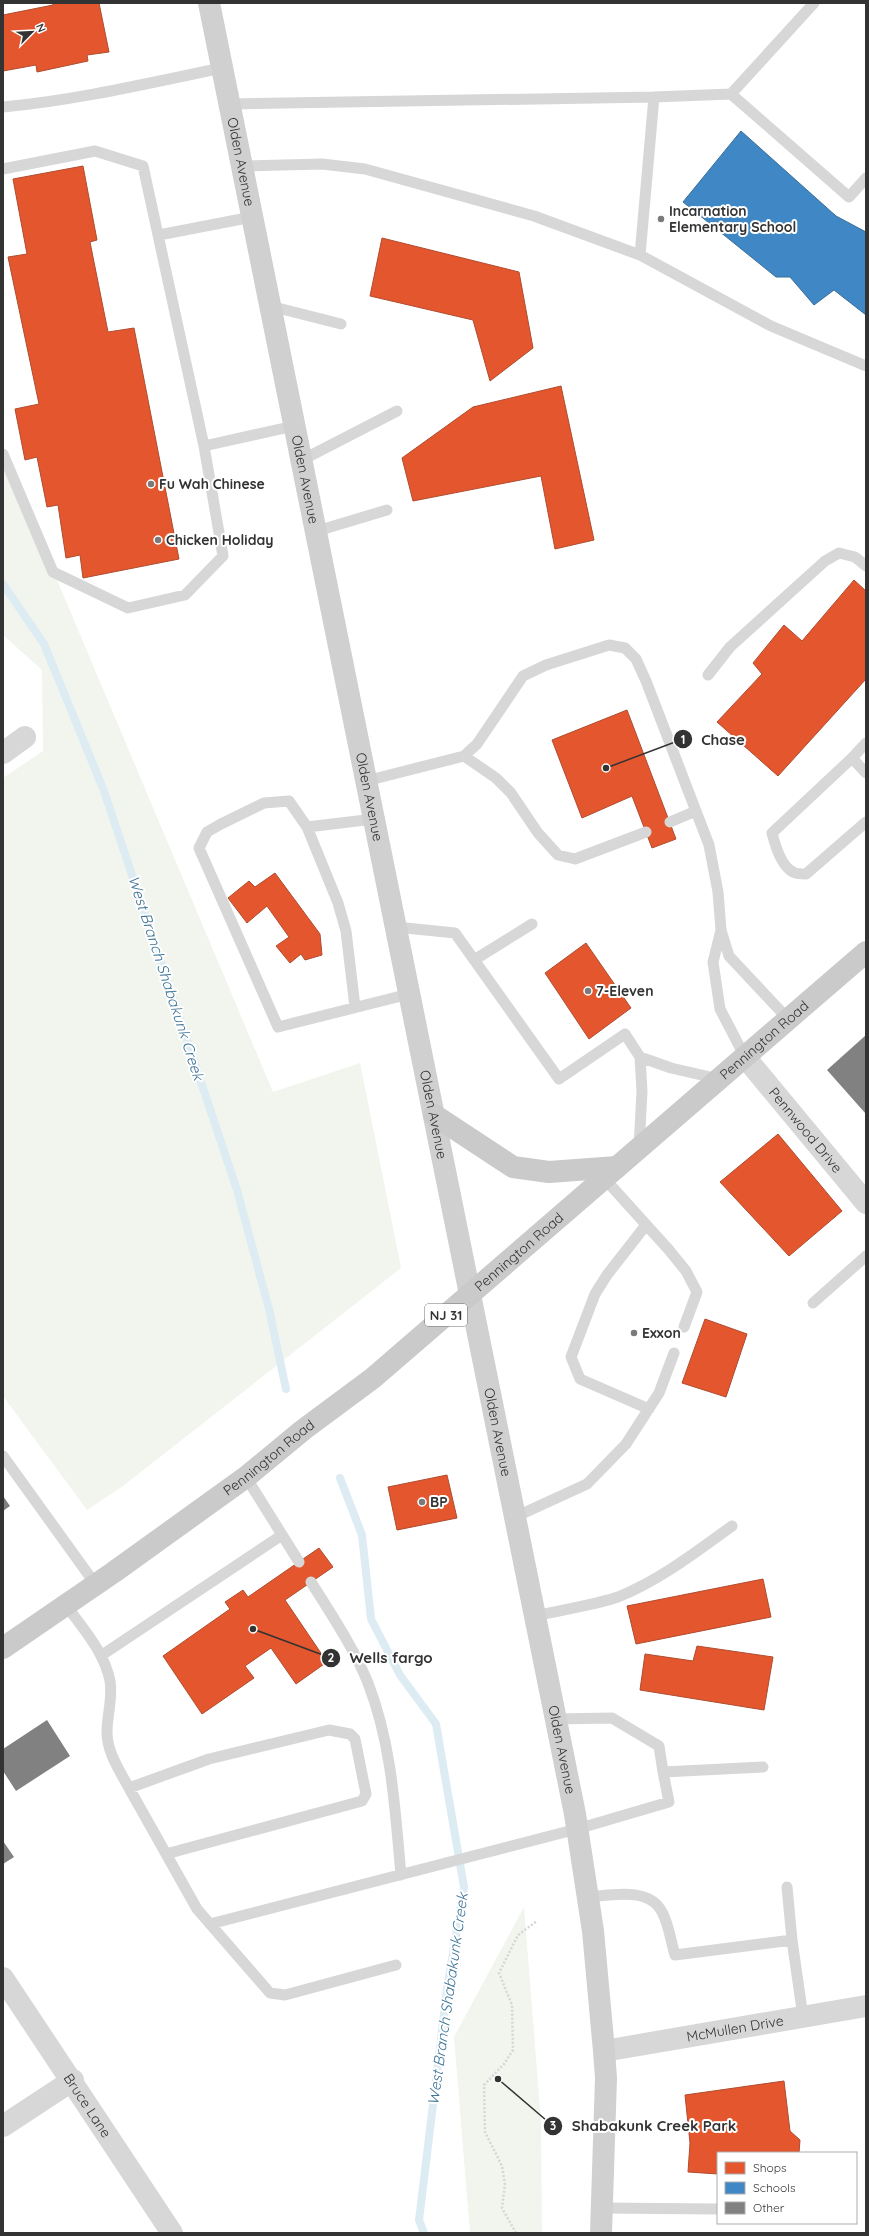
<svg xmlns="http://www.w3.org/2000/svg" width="869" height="2236" font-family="Quicksand,sans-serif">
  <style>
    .green { fill: #f1f5ed }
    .shops { fill: #e4572e; stroke: #af4c30 }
    .schools { fill: #3f88c5; stroke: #3b6e99 }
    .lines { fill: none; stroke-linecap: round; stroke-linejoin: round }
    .stream { stroke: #ddebf3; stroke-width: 8 }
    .building { fill: #818181 }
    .path { stroke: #d6d6d6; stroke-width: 2.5; stroke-dasharray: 2 2; stroke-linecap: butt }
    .lane { stroke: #d7d7d7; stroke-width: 11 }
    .street { stroke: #d7d7d7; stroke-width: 22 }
    .secondary { stroke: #d0d0d0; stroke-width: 22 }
    .primary { stroke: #cacaca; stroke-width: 22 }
    .poi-dot { fill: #7a7a7a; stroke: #fff; stroke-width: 1.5 }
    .labels { text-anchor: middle; stroke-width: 4; stroke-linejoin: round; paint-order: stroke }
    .shield { fill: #fff; stroke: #707070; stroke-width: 1 }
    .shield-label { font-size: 13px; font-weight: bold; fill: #333 }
    .street-label { font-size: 14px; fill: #333; stroke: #fff }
    .poi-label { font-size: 14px; font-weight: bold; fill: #333; stroke: #fff; text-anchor: start }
    .water-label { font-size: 15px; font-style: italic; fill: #3f7597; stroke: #fff }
    .leader { fill: none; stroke: #333; stroke-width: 1.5 }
    .callout-dot { fill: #333; stroke: #fff; stroke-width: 1.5 }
    .mark-label { font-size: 12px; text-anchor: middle; font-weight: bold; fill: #fff }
    .callout-label { font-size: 15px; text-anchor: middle; font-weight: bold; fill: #333; stroke: #fff; stroke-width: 4; stroke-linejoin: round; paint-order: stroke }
  </style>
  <rect width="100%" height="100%" fill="#fff"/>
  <!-- green -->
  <path class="green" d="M3,452L273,1092L360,1063L401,1268L123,1486L87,1510L3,1396V778L43,751L42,670L3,635Z
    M524,1907L541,2121L542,2233H470L454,2037Z"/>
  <!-- shops -->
  <path class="shops" d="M53,3H99L109,52L87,55L88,61L37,72L36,65L3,71V15L53,5Z
    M83,166L97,240L90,242L108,332L134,328L179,559L83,578L80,555L66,558L58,505L47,507L37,457L25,460L15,409L39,404L8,257L27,254L13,179Z
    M382,238L519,272L533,348L490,381L473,320L370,296Z
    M561,386L594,540L555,549L541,476L413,501L402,458L473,407Z
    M854,580L866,591V679L778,776L717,722L762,674L753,663L784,625L802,641Z
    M627,710L676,839L652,848L632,796L582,818L552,740Z
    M275,873L320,934L322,955L305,960L301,954L290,963L276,946L289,937L267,906L247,923L228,898L249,881L255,887Z
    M586,943L631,1008L589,1039L545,973Z
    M778,1134L842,1211L789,1256L720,1182Z
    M705,1319L747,1334L726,1397L682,1383Z
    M447,1475L457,1518L397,1530L388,1487Z
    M319,1548L333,1567L285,1600L327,1662L296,1684L271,1648L245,1666L254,1678L202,1714L163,1656L230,1609L225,1602L243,1590L248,1597Z
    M763,1579L771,1617L636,1644L627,1606Z
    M697,1646L773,1657L764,1710L640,1690L645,1654L693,1661Z
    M784,2081L790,2131L800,2140L799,2153H718V2174L688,2172L690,2143L685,2095Z"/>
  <!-- schools -->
  <path class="schools" d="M741,131L836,216L866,232V315L834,290L814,305L790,277H776L683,202Z"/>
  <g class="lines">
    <!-- stream -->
    <path class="stream" d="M3,584L44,644L104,791L237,1190L269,1309L286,1389
      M340,1478L362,1535L371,1619L400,1675L436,1724L464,1887L447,1989L419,2220L424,2233"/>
  </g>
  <!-- building -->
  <path class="building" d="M866,1035V1114L827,1070Z
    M3,1496L10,1506L3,1511Z
    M47,1720L70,1756L16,1791L3,1771V1749Z
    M3,1841L14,1857L3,1864Z"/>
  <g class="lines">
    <!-- path -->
    <path class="path" d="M516,2233L502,2208L505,2184L502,2166L485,2132L484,2085L504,2064L513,2050L512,2005L499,1973L518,1935L537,1921"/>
    <!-- lane -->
    <path class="lane" d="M731,94L814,3
      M229,104L654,97
      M3,107C77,100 149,83 222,68
      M242,166L322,164L365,169L534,216L640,255
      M3,169L95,151L143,166L204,446L223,556L185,595L128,608L53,572L3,454
      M866,178L849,197L731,94L654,97L640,255L771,326L866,366
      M159,235L252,217
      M270,306L341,324
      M204,446L294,426
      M302,460L397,411
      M317,531L387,510
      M708,675L730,647L825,561L839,553L855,557L866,566
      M866,743L852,758L866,773
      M464,756L496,778L511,793L538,833L558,855L575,859L646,832
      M852,758L772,833C775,845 781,866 793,872C796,874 802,874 806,874L866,822
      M366,781L464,756L477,744L523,676L546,665L609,645L625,648L636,659L646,681L709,845L718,892L721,930
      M374,819L307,827L289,801L264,803L221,824L207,832L199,848L278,1027L409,994
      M670,822L696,811
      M307,827L338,903L346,931L355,1007
      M396,927L455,933L559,1079L625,1034L640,1057L642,1091L639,1148
      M474,960L532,924
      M640,1057L671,1068L719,1079
      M745,1057L720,1009L713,962L721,930L729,956L788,1019
      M604,1178L669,1250L686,1271L697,1292L684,1327
      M646,1225L607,1275L595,1294L571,1357L580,1379L649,1409
      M813,1303L866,1256
      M3,1456L96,1585
      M246,1477L299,1562
      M515,1517L587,1484L626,1444L659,1393L674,1353
      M311,1582C331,1614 354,1648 368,1683C392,1745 395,1810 401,1875
      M66,1605C83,1629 104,1651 110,1681C113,1698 107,1715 107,1732C107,1753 120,1771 129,1788L209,1759L329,1730L350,1734L355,1739L366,1794L362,1801L166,1854
      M535,1616C560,1610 595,1605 618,1597C660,1580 696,1552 732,1526
      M102,1655L282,1535
      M556,1719L612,1718L659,1746L663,1772
      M129,1788L197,1909L270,1993L285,1995L396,1965
      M787,1887L792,1940
      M588,1897C611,1895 651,1886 663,1914C669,1926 671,1942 675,1955L792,1940L803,2017
      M210,1924L577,1829L669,1802L663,1772L763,1767
      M601,2208L718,2209"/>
    <!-- street -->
    <g class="street">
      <path d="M3,753L25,737"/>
      <path id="s1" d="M745,1057L866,1203"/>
      <path id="s2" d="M3,1978L172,2233"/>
      <path id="s3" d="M604,2051L866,2006"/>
      <path d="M3,2126L73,2080"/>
    </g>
    <!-- secondary -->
    <path class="secondary" id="s4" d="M209,3L575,1814L593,1931L604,2051L606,2078L601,2233"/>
    <!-- primary -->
    <g class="primary">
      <path d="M434,1115L513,1167L549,1172L617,1167"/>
      <path id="s5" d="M3,1648L114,1572L246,1477L303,1430L373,1378L866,952"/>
    </g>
  </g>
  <!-- markers -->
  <g class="poi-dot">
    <circle cx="661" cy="219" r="4"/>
    <circle cx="151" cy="484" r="4"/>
    <circle cx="158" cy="540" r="4"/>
    <circle cx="588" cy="991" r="4"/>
    <circle cx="634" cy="1333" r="4"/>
    <circle cx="422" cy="1502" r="4"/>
  </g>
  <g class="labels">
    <!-- shield labels -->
    <rect class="shield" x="425" y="1304" width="42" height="22" rx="3"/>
    <g class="shield-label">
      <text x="446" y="1320">NJ 31</text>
    </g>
    <!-- street labels -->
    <g class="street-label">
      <text dy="5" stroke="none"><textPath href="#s4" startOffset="162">Olden Avenue</textPath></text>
      <text dy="5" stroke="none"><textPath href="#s4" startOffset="486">Olden Avenue</textPath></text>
      <text dy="5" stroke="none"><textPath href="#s4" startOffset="810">Olden Avenue</textPath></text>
      <text dy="5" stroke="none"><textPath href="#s5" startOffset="975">Pennington Road</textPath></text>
      <text dy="5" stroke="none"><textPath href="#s4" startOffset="1134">Olden Avenue</textPath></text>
      <text dy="5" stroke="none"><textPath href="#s1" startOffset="95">Pennwood Drive</textPath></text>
      <text dy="5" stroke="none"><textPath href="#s5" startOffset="651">Pennington Road</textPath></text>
      <text dy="5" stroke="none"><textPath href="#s4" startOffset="1458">Olden Avenue</textPath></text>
      <text dy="5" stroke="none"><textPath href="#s5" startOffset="327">Pennington Road</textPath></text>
      <text dy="5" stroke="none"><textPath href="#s4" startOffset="1782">Olden Avenue</textPath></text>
      <text dy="5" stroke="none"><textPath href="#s3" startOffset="133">McMullen Drive</textPath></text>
      <text dy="5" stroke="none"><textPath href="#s2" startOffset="153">Bruce Lane</textPath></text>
    </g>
    <!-- poi labels -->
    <g class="poi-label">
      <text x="669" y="216">Incarnation<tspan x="669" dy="16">Elementary School</tspan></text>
      <text x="159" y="489">Fu Wah Chinese</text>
      <text x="166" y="545">Chicken Holiday</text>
      <text x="596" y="996">7-Eleven</text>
      <text x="642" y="1338">Exxon</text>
      <text x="430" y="1507">BP</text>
    </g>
    <!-- water labels -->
    <g class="water-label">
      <text transform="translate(166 978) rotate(72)" y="5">West Branch Shabakunk Creek</text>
      <text transform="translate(448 1999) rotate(-82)" y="5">West Branch Shabakunk Creek</text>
    </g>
  </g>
  <!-- callouts -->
  <path class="leader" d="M606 768L683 739M253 1629L331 1658M498 2079L553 2126"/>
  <g class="callout-dot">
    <circle cx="606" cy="768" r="4"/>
    <circle cx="253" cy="1629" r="4"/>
    <circle cx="498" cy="2079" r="4"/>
    <circle cx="683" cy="739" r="10"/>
    <circle cx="331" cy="1658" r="10"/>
    <circle cx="553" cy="2126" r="10"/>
  </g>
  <g class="mark-label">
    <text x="683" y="744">1</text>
    <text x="331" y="1662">2</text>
    <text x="553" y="2130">3</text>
  </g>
  <g class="callout-label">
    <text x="723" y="745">Chase</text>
    <text x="391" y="1663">Wells fargo</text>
    <text x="654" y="2131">Shabakunk Creek Park</text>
  </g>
  <!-- border -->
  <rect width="869" height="2236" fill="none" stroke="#333333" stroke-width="8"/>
  <!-- legend -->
  <rect x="717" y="2152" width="140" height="72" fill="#ffffff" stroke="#adadad"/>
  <rect x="725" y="2162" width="20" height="12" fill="#e4572e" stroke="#adadad"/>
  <text x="753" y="2172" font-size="12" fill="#333333">Shops</text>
  <rect x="725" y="2182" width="20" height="12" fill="#3f88c5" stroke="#adadad"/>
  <text x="753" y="2192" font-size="12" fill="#333333">Schools</text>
  <rect x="725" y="2202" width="20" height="12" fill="#818181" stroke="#adadad"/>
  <text x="753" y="2212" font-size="12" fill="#333333">Other</text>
  <!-- north arrow -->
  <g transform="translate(32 32) rotate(66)" stroke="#ffffff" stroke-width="3" paint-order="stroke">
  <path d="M0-3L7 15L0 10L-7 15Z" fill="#333333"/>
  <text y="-6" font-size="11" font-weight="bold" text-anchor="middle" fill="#333333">N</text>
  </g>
</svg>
